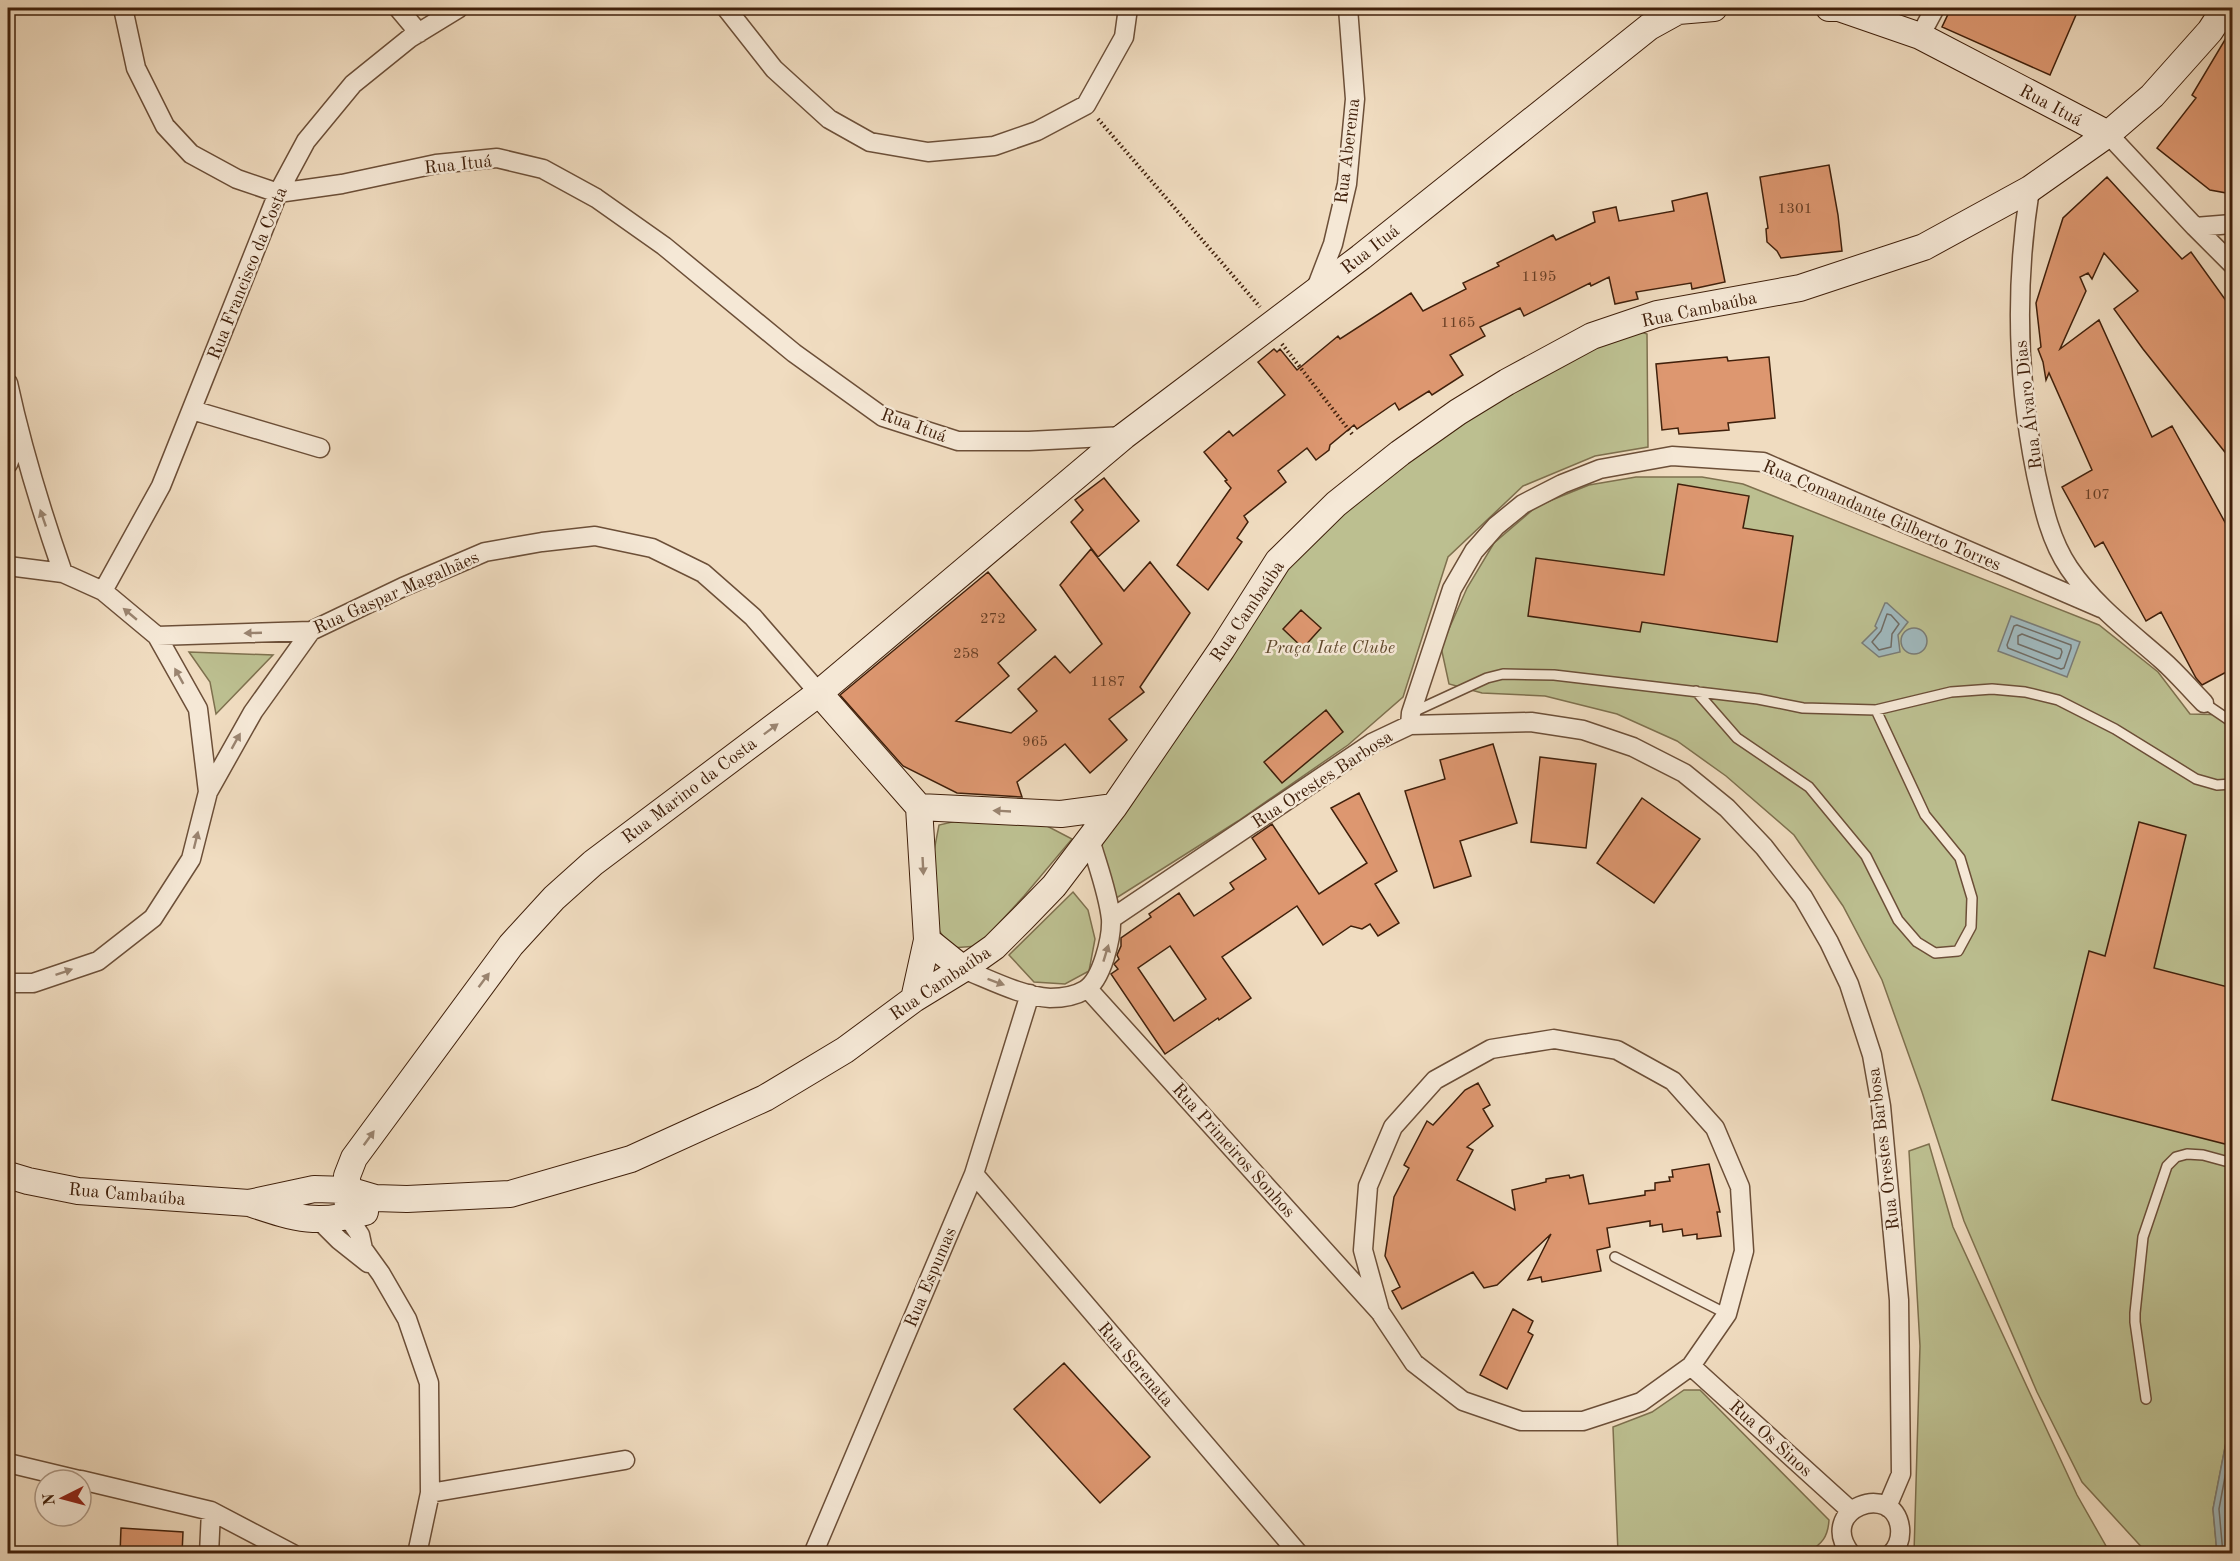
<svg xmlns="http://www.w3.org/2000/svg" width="2240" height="1561" font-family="'Old Standard TT',serif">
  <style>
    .green { fill: #bcbf90; stroke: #7e704e; stroke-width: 1.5 }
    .water { fill: #a0b9be; stroke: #7a7c76; stroke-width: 1.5 }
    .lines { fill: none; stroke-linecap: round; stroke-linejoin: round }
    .shore { stroke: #706c64; stroke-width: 1.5 }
    .building { fill: #dd9770; stroke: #40200b; stroke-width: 1.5; fill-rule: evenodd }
    .lane-casing { stroke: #6c4f38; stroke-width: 12 }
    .street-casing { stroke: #6c4f38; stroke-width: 21 }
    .secondary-casing { stroke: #40200b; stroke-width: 28 }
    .path { stroke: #40200b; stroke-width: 4; stroke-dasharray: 1.5 3; stroke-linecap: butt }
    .lane { stroke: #f5e8d6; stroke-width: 9 }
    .street { stroke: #f5e8d6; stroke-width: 18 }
    .secondary { stroke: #f5e8d6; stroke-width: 26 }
    .oneway { fill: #9a8470 }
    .labels { text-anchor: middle; stroke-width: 5; stroke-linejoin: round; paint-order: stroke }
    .number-label { font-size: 15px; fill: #673e24 }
    .street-label { font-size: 18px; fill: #40200b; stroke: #f5e8d6 }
    .park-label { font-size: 18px; font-style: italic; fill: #5f482c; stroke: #f5e8d6 }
  </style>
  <rect width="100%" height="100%" fill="#f0dcc0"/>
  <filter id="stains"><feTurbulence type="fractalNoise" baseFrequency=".00333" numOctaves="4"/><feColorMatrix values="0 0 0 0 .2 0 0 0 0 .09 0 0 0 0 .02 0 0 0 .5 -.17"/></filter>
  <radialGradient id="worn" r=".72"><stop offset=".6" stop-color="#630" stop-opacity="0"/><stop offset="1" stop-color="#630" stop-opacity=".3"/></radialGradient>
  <!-- green -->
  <path class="green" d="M1628,327L1647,334L1648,447L1595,456L1523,486L1448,557L1403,697L1348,745L1238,821L1110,902L1096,844L1282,567L1338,513L1522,379Z
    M1636,477H1702L1743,484L2099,625L2158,672L2190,714L2232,715V1423L2228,1432L2213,1509L2217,1553H2147L2082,1482L2037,1392L1964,1221L1922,1092L1882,980L1843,906L1794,835L1726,776L1677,741L1617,714L1545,696L1482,693L1449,684L1441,647L1467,588L1494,543L1537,506L1589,485Z
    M189,652L273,655L216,714L210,682Z
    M969,818L1047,826L1072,839L1024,896L978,946L951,948L936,926L933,856L939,825Z
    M1073,892L1088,910L1095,939L1089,971L1065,984L1034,982L1009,955Z
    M1929,1144L1953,1227L2077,1495L2110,1553H1914L1920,1346L1909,1151Z
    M1684,1390H1700L1829,1520C1828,1537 1822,1544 1808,1552L1618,1553L1613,1427L1652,1412Z"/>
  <!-- water -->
  <path class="water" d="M1885,603H1887L1908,622L1898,635L1900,652L1879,657L1862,643L1877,628L1875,626Z
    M2011,616L2080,642L2067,677L1998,651Z
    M1901 641a13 13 0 1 1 26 0a13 13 0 1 1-26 0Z
    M2232,1423V1553H2217L2213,1509L2228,1432Z"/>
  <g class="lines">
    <!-- shore -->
    <path class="shore" d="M1887,614L1891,615L1899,624L1892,634L1891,647L1879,650L1872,642L1881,631Z
      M2017,625L2071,645V648L2064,668L2061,669L2008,648L2007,645L2014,626Z
      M2022,634L2061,649L2062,652L2060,658L2057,659L2018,644V636Z
      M2223,1554L2219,1509L2232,1439
      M2230,1554L2227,1510L2232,1479"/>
  </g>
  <!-- building -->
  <path class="building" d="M1951,8H2079L2050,75L1942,27Z
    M2232,28V194L2210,190L2157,148L2196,98L2192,95Z
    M1829,165L1838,215L1842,251L1781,258L1777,251L1767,242L1766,229L1768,228L1760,177Z
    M2107,177L2182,259L2191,252L2232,309V461L2143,349L2114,309L2138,291L2104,253L2092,279L2088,273L2080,277L2086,291L2060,349L2099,320L2152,437L2172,426L2232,535V669L2202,685L2196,678L2161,612L2146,621L2103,542L2095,547L2062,487L2092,470L2049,373L2046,380L2043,362L2038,349L2041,347L2036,303L2063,218Z
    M1707,193L1725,282L1692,289L1691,283L1636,292L1638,299L1615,304L1609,277L1591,286L1590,283L1524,316L1520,308L1480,327L1485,336L1450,355L1463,375L1432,395L1429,391L1399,410L1395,403L1357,429L1354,425L1330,445L1329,450L1316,460L1307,448L1278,471L1286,482L1244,516L1248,522L1237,538L1242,542L1208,590L1177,565L1231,488L1225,481L1227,480L1204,452L1229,431L1233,436L1285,395L1258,362L1274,349L1277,352L1280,349L1297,370L1338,336L1340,339L1411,293L1423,311L1466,289L1463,283L1499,266L1497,263L1553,235L1556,240L1595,222L1593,212L1616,207L1619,221L1674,211L1672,201Z
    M1727,357L1728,361L1769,357L1775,418L1728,423L1729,430L1679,434L1678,428L1662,430L1656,364Z
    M1104,478L1139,521L1098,557L1071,522L1083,510L1075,500Z
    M1678,484L1749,496L1743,528L1793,536L1777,642L1642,622L1640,632L1528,616L1536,558L1664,575Z
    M1091,549L1124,591L1150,562L1190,613L1140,687L1144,692L1109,719L1127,740L1090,773L1065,744L1017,782L1022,797L957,793L903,766L840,695L988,572L1036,630L998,663L1009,676L956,721L1011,733L1037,711L1018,689L1055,656L1070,673L1102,644L1060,585Z
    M1301,610L1321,628L1303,648L1283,629Z
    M1326,710L1343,732L1282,783L1264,762Z
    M1493,744L1517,823L1460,841L1471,876L1434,888L1405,791L1445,779L1440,760Z
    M1540,757L1596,764L1586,848L1531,842Z
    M1359,793L1397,871L1375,884L1399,923L1378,936L1370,924L1362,929L1351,926L1323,945L1297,906L1222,957L1251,998L1219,1020L1218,1018L1165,1054L1111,974L1118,969L1114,964L1119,959L1117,955L1121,946V938L1151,917L1149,914L1179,893L1194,916L1234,889L1230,883L1266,859L1252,838L1272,824L1319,894L1367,863L1331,808ZM1170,946L1206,999L1174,1021L1138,968Z
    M1642,798L1700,839L1654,903L1597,863Z
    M2139,822L2186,835L2154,968L2232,988V1130L2229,1145L2052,1100L2089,951L2105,956Z
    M1478,1083L1490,1105L1483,1109L1493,1126L1467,1147L1473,1150L1457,1180L1515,1210L1512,1190L1546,1182V1179L1569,1175L1570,1178L1583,1175L1589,1204L1645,1195V1191L1655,1190V1183L1670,1181L1669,1177H1673L1672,1170L1709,1164L1720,1212H1717L1721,1236L1697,1239V1234L1683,1236L1682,1229L1663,1232L1662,1224L1650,1226V1221L1607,1228L1610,1247L1597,1250L1601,1271L1542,1282L1541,1277L1528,1280L1551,1234L1497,1285L1484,1288L1473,1272L1402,1309L1392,1291L1400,1287L1385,1256L1394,1197L1409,1168L1404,1165L1427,1121L1433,1125L1465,1090Z
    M1513,1309L1533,1321L1528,1332L1533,1335L1507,1389L1480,1375Z
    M1064,1363L1150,1457L1100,1503L1014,1409Z
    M121,1528L183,1532L182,1554H120Z"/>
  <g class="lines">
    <defs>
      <path id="lane" d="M1696,691L1737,738L1809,787L1866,856L1898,920L1917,942L1935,953L1958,951L1971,927L1972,898L1960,858L1925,815L1876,710
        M2204,703L2232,722
        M1411,713L1487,678L1503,674L1554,675L1758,699L1803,708L1876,710L1951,692L1992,689L2025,692L2058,700L2115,729L2196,779L2217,785L2232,784
        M1615,1257L1727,1314
        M2146,1399L2135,1322V1313L2143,1237L2167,1166L2176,1157L2187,1154L2203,1155L2225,1161L2232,1159"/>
      <path id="street" d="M123,8L136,68L165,126L191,154L237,179L278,193L342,184L436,164L497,158L543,169L596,198L664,246L794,353L883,417L958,441H1029L1124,436
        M398,8L419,33
        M726,8L774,69L829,119L870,142L928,152L994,146L1037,131L1086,105L1124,37L1128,8
        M1920,36L1935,8
        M2108,134L2195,227L2232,264
        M2030,189C2015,283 2017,380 2036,474C2043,506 2050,540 2069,568C2094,605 2129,631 2162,660C2177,673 2190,689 2204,703
        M2195,227L2232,224
        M1315,291L1333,244L1347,184L1355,99L1348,8
        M8,383C22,448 41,510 63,573
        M192,410L320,448
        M8,464L19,435
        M8,566L63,573L103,591L157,636L198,709L208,792
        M103,591L161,486L278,193L306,141L353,84L410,38L459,8
        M157,636L311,631L403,587L485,552L542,542L595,536L652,548L703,573L753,617L819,693
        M1410,725L1411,713L1452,589L1474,551L1496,526L1523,504L1562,484L1600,469L1672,456L1763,462L2101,608
        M1111,919L1372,743L1410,725L1531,722L1583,730L1633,747L1684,773L1727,808L1764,847L1803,897L1829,942L1849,984L1872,1055L1881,1106L1899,1300L1901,1474L1887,1507
        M963,969C991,980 1021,996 1050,998C1062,998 1075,996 1085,990C1102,980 1112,937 1111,919C1108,892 1097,864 1090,839
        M8,983H33L98,961L153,918L191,859L208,792L253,712L311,631
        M1088,989L1380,1312L1414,1363L1463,1401L1521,1421H1583L1641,1402L1691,1366L1727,1314L1744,1251L1740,1187L1715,1128L1673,1081L1617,1050L1554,1039L1491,1049L1435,1080L1393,1127L1368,1186L1363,1250L1380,1312
        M974,1174L1299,1554
        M348,1217L360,1235L363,1249L381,1274L407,1319L429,1383L430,1493L417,1554
        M320,1221L339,1240L368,1263
        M1691,1366L1851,1511
        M8,1463L79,1480
        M81,1480L211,1511L293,1554
        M430,1493L625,1460
        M209,1554L211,1511
        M813,1554L974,1174L1030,994
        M1851,1554C1815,1509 1894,1480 1900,1528C1901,1538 1898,1547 1891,1554"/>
      <path id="secondary" d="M1829,8H1839L1920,36L2108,134
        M819,693L919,807L927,940L914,999
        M919,807L1061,814L1114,807
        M927,940L963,969
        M8,1175L28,1181L78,1191L249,1203L314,1189L348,1190L375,1198L407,1199L510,1194L631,1159L765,1098L845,1050L914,999L963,969L994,947L1022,919L1054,886L1114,807L1222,649L1278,561L1336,504L1400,453L1458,412L1507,382L1592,336L1657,314L1800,288L1924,247L2030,189L2108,134L2152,96L2210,31L2225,8
        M252,1204C297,1219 318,1225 365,1212
        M348,1217L347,1176L354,1158L511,945L554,898L593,863L819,693L1124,436L1361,257L1649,27L1678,11L1714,8"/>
    </defs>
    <!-- lane casing -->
    <use href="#lane" class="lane-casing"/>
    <!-- street casing -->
    <use href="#street" class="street-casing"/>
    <!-- secondary casing -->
    <use href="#secondary" class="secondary-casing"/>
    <!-- path -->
    <path class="path" d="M1098,119L1260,307
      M1282,344L1352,434"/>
    <!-- lane -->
    <use href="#lane" class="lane"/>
    <!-- street -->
    <use href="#street" class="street"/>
    <!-- secondary -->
    <use href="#secondary" class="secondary"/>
  </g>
  <!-- one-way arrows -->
  <defs><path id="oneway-solid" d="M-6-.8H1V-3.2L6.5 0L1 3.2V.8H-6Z" transform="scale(1.5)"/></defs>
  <g class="oneway">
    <use href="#oneway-solid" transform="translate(43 518) rotate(-109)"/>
    <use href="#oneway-solid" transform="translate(130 614) rotate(-140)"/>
    <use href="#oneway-solid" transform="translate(253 633) rotate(178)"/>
    <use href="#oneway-solid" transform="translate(179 676) rotate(-119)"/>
    <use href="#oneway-solid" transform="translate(771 729) rotate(-37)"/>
    <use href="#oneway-solid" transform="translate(236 741) rotate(-61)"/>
    <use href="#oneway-solid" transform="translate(1002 811) rotate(-177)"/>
    <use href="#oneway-solid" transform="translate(196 840) rotate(-76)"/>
    <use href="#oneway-solid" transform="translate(923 866) rotate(87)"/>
    <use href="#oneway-solid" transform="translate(1106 953) rotate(-73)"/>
    <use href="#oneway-solid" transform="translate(64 972) rotate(-19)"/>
    <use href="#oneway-solid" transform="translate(484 980) rotate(-53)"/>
    <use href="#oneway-solid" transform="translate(996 982) rotate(20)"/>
    <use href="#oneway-solid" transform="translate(369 1138) rotate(-54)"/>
  </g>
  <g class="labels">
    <!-- number labels -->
    <g class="number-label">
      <text x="1795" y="213">1301</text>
      <text x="1539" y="281">1195</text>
      <text x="1458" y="327">1165</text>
      <text x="2097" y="499">107</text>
      <text x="993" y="623">272</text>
      <text x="966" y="658">258</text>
      <text x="1108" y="686">1187</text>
      <text x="1035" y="746">965</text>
    </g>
    <!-- street labels -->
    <g class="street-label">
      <text transform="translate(2051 105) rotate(28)" y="6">Rua Ituá</text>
      <text transform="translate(1347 151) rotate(-83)" y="6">Rua Aberema</text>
      <text transform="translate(458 164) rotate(-6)" y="6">Rua Ituá</text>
      <text transform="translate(1370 249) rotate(-38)" y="6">Rua Ituá</text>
      <text transform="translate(247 273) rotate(-68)" y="6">Rua Francisco da Costa</text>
      <text transform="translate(1699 309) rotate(-12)" y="6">Rua Cambaúba</text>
      <text transform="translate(2028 405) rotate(-97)" y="6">Rua Álvaro Dias</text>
      <text transform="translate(914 425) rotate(20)" y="6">Rua Ituá</text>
      <text transform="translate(1882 515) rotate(23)" y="6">Rua Comandante Gilberto Torres</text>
      <text transform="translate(396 592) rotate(-24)" y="6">Rua Gaspar Magalhães</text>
      <text transform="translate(1247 611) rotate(-56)" y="6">Rua Cambaúba</text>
      <text transform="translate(1322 779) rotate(-33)" y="6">Rua Orestes Barbosa</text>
      <text transform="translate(689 790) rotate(-37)" y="6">Rua Marino da Costa</text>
      <text transform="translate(940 983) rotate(-34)" y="6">Rua Cambaúba</text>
      <text transform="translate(1883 1149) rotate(-97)" y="6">Rua Orestes Barbosa</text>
      <text transform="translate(1234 1150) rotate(48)" y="6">Rua Primeiros Sonhos</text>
      <text transform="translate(127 1194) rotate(5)" y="6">Rua Cambaúba</text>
      <text transform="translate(930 1277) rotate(-67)" y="6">Rua Espumas</text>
      <text transform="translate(1136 1364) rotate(49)" y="6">Rua Serenata</text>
      <text transform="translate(1771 1438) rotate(42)" y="6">Rua Os Sinos</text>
    </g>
    <!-- park labels -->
    <g class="park-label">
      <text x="1330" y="653">Praça Iate Clube</text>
    </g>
  </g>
  <!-- margin -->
  <rect width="2240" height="1561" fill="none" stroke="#f0dcc0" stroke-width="30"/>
  <rect x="9" y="9" width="2222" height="1543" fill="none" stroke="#40200b" stroke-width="3"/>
  <rect x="15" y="15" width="2210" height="1531" fill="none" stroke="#40200b" stroke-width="1.5"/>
  <!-- north arrow -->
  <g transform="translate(63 1498) rotate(264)"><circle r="28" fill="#f5e8d6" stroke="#ad9885" stroke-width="1.5"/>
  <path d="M0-4.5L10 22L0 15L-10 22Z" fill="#8f2418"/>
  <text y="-9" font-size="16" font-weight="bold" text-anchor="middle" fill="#40200b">N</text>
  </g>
  <rect width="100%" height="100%" filter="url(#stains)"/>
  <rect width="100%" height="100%" fill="url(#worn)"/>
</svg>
